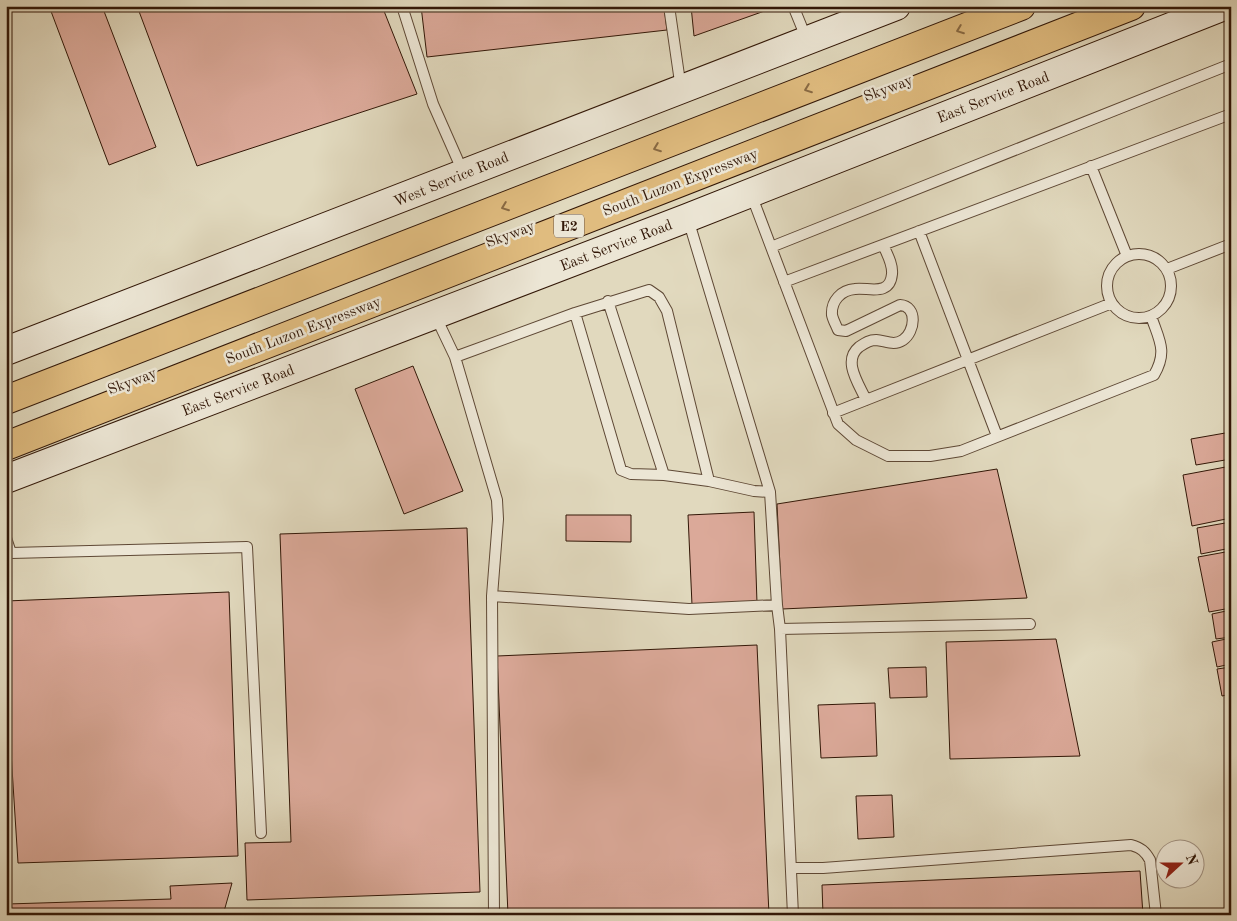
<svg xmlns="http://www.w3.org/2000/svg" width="1237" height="921" font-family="'Old Standard TT',serif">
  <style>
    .building { fill: #dba999; stroke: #321707 }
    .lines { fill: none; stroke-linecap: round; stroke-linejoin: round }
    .service-casing { stroke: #5e4835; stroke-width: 12 }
    .secondary-casing { stroke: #321707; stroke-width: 30 }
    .motorway-casing { stroke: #321707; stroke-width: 30 }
    .service { stroke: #ece6d5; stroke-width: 10 }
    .secondary { stroke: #ece6d5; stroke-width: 28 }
    .motorway { stroke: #e0bc7f; stroke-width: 28 }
    .oneway { stroke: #896a43 }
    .labels { text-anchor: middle; stroke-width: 5; stroke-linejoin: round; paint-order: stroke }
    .shield { fill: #ece6d5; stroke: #6a5545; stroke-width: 1 }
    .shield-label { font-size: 14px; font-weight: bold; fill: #321707 }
    .street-label { font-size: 15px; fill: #321707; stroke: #ece6d5 }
  </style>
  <rect width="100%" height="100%" fill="#e1d9be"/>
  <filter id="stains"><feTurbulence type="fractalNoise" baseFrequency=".004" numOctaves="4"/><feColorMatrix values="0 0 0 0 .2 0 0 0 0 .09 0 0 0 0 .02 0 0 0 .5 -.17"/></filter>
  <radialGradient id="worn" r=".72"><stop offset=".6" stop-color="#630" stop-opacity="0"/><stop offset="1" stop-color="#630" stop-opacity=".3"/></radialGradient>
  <!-- building -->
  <path class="building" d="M49,6H102L156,147L109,165Z
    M137,6H382L417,94L197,166Z
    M421,6H664L667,30L427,57Z
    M691,6H772L773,8L694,36Z
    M413,366L463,491L404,514L355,389Z
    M1231,432V459L1196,465L1191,439Z
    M1231,466V518L1192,526L1183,475Z
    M997,469L1027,598L782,609L777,504Z
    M754,512L757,603L692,605L688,515Z
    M566,515H631V542L566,541Z
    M1231,522V548L1201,554L1197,528Z
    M467,528L480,892L247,900L245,843L291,842L280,534Z
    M1231,551V608L1209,612L1198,557Z
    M229,592L238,856L18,863L6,673V601Z
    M1231,610V637L1216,639L1212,614Z
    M1231,638V664L1217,667L1212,642Z
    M1056,639L1080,756L950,759L946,642Z
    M757,645L769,915H508L497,656Z
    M926,667L927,697L890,698L888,668Z
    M1231,667V694L1222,696L1217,669Z
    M875,703L877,756L821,758L818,705Z
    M892,795L894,837L858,839L856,796Z
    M1140,871L1143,915H823L822,885Z
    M6,874L7,904L171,899L170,886L232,883L223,915H6Z"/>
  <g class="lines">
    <defs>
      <path id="service" d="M402,6L433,104L463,172
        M669,6L681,89
        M798,6L794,8L807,40
        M1091,166L1127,256
        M751,194L838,424L856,440L888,456H930L961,451L1154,375C1168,351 1159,340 1151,316
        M688,219L770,492L777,605L780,629L793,915
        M919,231L997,436
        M771,247L1231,64
        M1107 286a32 32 0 1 1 64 0a32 32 0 1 1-64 0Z
        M1167,269L1231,244
        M784,282L1231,114
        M608,301L664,475
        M575,313L621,470L631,474L664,475L709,481
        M435,315L455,357L497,500L498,519L492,596L494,915
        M455,357L575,313L649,290L659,297L667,311L709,481L754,491L770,492
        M866,400C859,384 842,361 859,347C865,343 869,340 876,340C886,341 894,346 903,340C915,332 918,306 900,305L846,331L838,330C836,325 833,320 832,315C831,301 841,290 855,289C868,287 890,297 892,274C893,264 887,254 883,245
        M833,413L1112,303
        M6,538L11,553L247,547L261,833
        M492,596L689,609L777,605
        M780,629L1030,624
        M791,868H823L1131,845C1141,848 1145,851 1150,860L1156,915"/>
      <path id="secondary" d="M6,351L896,6
        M6,479L687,218L1224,6"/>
      <path id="motorway" d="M6,400L1021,6
        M6,446L1131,6"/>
    </defs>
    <!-- service casing -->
    <use href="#service" class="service-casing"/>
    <!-- secondary casing -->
    <use href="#secondary" class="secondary-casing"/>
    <!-- motorway casing -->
    <use href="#motorway" class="motorway-casing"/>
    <!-- service -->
    <use href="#service" class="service"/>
    <!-- secondary -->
    <use href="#secondary" class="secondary"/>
    <!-- motorway -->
    <use href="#motorway" class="motorway"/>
  </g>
  <!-- one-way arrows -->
  <defs><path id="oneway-chevron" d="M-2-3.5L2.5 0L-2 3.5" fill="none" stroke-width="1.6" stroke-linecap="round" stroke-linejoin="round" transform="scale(1.25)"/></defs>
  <g class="oneway">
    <use href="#oneway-chevron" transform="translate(960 30) rotate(159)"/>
    <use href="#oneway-chevron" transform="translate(808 89) rotate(159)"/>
    <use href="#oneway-chevron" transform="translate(657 148) rotate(159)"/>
    <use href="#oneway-chevron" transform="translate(505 207) rotate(159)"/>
  </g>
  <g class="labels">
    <!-- shield labels -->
    <rect class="shield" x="554" y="214.5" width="30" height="23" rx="4"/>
    <g class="shield-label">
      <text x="569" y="231">E2</text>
    </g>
    <!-- street labels -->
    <g class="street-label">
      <text transform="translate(888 88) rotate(-21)" y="5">Skyway</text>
      <text transform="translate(993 97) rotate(-21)" y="5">East Service Road</text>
      <text transform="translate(451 179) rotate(-22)" y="5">West Service Road</text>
      <text transform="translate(680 182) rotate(-21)" y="5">South Luzon Expressway</text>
      <text transform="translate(510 234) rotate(-21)" y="5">Skyway</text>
      <text transform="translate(616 245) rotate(-21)" y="5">East Service Road</text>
      <text transform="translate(303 330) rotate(-21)" y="5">South Luzon Expressway</text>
      <text transform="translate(132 381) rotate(-21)" y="5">Skyway</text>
      <text transform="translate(238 390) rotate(-21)" y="5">East Service Road</text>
    </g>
  </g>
  <!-- margin -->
  <rect width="1237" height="921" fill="none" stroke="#e1d9be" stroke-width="25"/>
  <rect x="8" y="8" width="1222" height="906" fill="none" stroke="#321707" stroke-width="2.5"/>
  <rect x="12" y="12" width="1212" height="896" fill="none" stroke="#321707"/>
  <!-- north arrow -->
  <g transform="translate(1180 864) rotate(69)"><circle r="24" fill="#ece6d5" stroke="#a29383"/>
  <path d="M0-4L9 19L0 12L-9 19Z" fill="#8f2418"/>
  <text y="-8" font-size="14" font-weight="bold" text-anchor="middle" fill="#321707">N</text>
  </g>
  <rect width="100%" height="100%" filter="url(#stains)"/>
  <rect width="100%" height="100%" fill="url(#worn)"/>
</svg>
